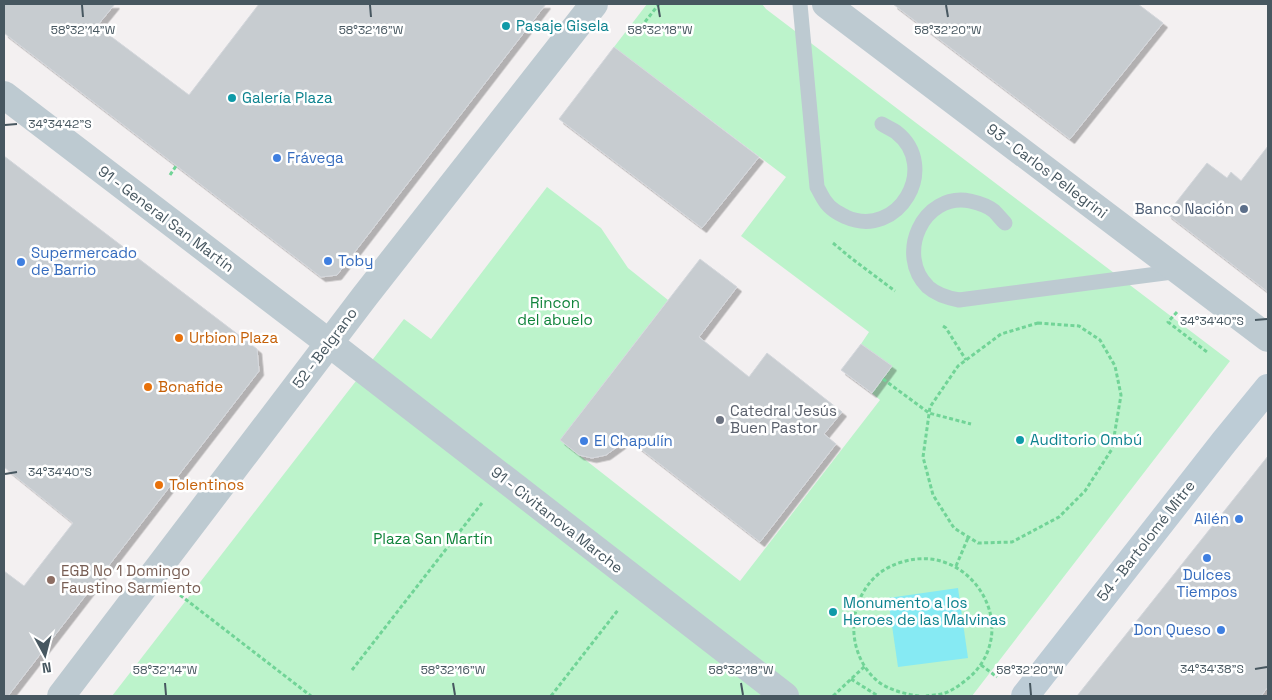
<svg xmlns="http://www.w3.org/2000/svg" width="1272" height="700" font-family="'Space Grotesk',sans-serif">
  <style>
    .green { fill: #bcf3cb }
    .water { fill: #86eaf3 }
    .building { fill: #c7ccd0; stroke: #d4d7dc; filter: url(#shadow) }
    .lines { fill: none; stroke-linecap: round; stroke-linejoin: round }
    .path { stroke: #71d497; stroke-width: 3; stroke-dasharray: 4 2.5; stroke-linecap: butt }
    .lane { stroke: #bdcad1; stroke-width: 15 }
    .street { stroke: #bdcad1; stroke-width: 28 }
    .secondary { stroke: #bdccd6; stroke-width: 28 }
    .ticks { fill: none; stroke: #475760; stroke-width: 2 }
    .culture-dot { fill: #0f9aa8; stroke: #fff; stroke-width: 2 }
    .shop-dot { fill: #3f7fe0; stroke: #fff; stroke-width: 2 }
    .service-dot { fill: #5c6f8a; stroke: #fff; stroke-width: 2 }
    .food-dot { fill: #e8710a; stroke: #fff; stroke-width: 2 }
    .worship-dot { fill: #6b7280; stroke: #fff; stroke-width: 2 }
    .education-dot { fill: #8d6e63; stroke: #fff; stroke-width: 2 }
    .labels { text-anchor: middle; stroke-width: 5; stroke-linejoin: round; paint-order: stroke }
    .culture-label { font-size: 15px; fill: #0d838f; stroke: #fff; text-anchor: start }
    .shop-label { font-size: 15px; fill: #366cbe; stroke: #fff; text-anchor: start }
    .street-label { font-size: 15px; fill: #475760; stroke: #fff }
    .service-label { font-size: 15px; fill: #4e5e75; stroke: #fff; text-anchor: end }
    .park-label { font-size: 15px; fill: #10833b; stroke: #fff }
    .food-label { font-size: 15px; fill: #c56008; stroke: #fff; text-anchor: start }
    .worship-label { font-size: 15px; fill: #5b616d; stroke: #fff; text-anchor: start }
    .education-label { font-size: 15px; fill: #785e54; stroke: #fff; text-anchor: start }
    .ticks-label { font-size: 12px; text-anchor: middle; fill: #475760; stroke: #fff; stroke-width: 5; stroke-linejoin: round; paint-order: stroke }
  </style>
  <defs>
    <filter id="shadow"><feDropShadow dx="4.5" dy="4.5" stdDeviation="0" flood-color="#0004"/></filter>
  </defs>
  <rect width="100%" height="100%" fill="#f3f0f1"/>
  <!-- green -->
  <path class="green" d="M647,4H762L766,9L1230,361L972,696H112L404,319L431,339L547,187L601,228L628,268L668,300L560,440L740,581L880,400L872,393L891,366L861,344L869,332L741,236L786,177L614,47Z"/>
  <!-- water -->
  <path class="water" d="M958,588L968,658L898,667L888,598Z"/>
  <!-- building -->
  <path class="building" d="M4,4H115L97,26L189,95L259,4H546L337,275L321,277L4,33Z
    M893,4H1138L1163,23L1070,139Z
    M614,47L759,157L702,228L559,119Z
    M1268,146V292L1167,214L1207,163L1227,178L1231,172L1241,181Z
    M4,156L257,349L259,371L8,696H4V571L24,586L73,523L4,467Z
    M700,259L737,287L699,337L749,377L767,353L842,412L824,434L836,444L760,542L628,439L606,455L592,458L579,455L560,440Z
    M861,344L892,366L872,393L841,370Z
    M1268,456V687L1261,696H1077Z"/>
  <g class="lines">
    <!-- path -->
    <path class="path" d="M641,27L659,4
      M170,175L176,166
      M833,243L851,258L895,291
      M1177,312L1168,322L1207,352
      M1038,323L1079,326L1100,340L1115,366L1121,395L1112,449L1085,491L1059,517L1012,542L978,543L954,528L933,495L923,457L930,407L958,366L1001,334Z
      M943,326L946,328L966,360
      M883,379L929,413L971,424
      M956,566L968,538
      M180,595L311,696
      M981,665L997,677
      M352,670L482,503
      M851,679L878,696
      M551,696L618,610
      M833,696L865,666
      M919,696C906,694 892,691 880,683C852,662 846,620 864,591C873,576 885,567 902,562C968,541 1022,623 973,674C965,681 956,689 945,693C939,695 932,695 926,696"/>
    <!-- lane -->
    <path class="lane" d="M800,4L817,187C820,192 822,197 825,201C830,209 838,213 846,217C898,240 941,167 896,132C892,129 886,127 882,124
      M1005,223C1001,219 998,215 994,211C988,206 979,203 970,201C923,192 895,255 928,287C937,295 948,298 959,300L1180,271"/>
    <!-- street -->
    <path class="street" d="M826,4L1268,338
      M4,95L329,343L785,696
      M61,696L365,296L594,4"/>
    <!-- secondary -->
    <path class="secondary" d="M1025,696L1224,442L1268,388"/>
  </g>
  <!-- ticks -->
  <path class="ticks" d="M82,5L83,17M370,5L371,17M658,5L660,17M946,5L948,17M5,125L17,124M1255,320L1267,319M5,474L17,472M1255,669L1267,667M165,683L166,695M453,683L455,695M741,683L743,695M1030,683L1031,695"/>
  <!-- markers -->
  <g class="culture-dot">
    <circle cx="506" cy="26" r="5"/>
    <circle cx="232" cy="98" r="5"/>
    <circle cx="1020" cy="440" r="5"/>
    <circle cx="833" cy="612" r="5"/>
  </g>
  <g class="shop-dot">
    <circle cx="277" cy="158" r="5"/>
    <circle cx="328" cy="261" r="5"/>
    <circle cx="21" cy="262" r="5"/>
    <circle cx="584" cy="441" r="5"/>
    <circle cx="1239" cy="519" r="5"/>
    <circle cx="1207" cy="558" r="5"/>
    <circle cx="1221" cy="630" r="5"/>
  </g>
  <circle class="service-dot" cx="1244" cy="209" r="5"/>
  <g class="food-dot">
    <circle cx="179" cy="338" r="5"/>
    <circle cx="148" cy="387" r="5"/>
    <circle cx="159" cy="485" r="5"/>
  </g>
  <circle class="worship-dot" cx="720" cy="420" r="5"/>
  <circle class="education-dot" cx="51" cy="580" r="5"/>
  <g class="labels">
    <!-- culture labels -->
    <g class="culture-label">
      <text x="516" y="31">Pasaje Gisela</text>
      <text x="242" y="103">Galería Plaza</text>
      <text x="1030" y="445">Auditorio Ombú</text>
      <text x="843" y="608">Monumento a los<tspan x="843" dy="17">Heroes de las Malvinas</tspan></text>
    </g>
    <!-- shop labels -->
    <g class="shop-label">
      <text x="287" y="163">Frávega</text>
      <text x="31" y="258">Supermercado<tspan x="31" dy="17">de Barrio</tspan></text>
      <text x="338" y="266">Toby</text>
      <text x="594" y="446">El Chapulín</text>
      <text x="1229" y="524" text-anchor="end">Ailén</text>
      <text x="1207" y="580" text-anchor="middle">Dulces<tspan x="1207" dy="17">Tiempos</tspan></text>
      <text x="1211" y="635" text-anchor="end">Don Queso</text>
    </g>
    <!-- street labels -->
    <g class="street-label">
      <text transform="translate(1047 171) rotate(37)" y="5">93 - Carlos Pellegrini</text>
      <text transform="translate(166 219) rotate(37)" y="5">91 - General San Martín</text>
      <text transform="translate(325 348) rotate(-53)" y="5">52 - Belgrano</text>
      <text transform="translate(557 520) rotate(38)" y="5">91 - Civitanova Marche</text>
      <text transform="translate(1146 541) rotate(-52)" y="5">54 - Bartolomé Mitre</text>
    </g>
    <!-- service labels -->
    <g class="service-label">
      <text x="1234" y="214">Banco Nación</text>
    </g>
    <!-- park labels -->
    <g class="park-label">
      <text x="555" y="308">Rincon<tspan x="555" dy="17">del abuelo</tspan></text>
      <text x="433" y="544">Plaza San Martín</text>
    </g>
    <!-- food labels -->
    <g class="food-label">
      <text x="189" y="343">Urbion Plaza</text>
      <text x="158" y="392">Bonafide</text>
      <text x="169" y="490">Tolentinos</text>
    </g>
    <!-- worship labels -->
    <g class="worship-label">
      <text x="730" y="416">Catedral Jesús<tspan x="730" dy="17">Buen Pastor</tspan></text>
    </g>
    <!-- education labels -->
    <g class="education-label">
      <text x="61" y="576">EGB No 1 Domingo<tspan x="61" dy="17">Faustino Sarmiento</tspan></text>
    </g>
  </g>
  <g class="ticks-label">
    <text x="83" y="34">58°32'14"W</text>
    <text x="371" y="34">58°32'16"W</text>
    <text x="660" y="34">58°32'18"W</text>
    <text x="948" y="34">58°32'20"W</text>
    <text x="60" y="128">34°34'42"S</text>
    <text x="1212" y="325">34°34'40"S</text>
    <text x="60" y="476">34°34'40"S</text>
    <text x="1212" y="673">34°34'38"S</text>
    <text x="165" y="674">58°32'14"W</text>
    <text x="453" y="674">58°32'16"W</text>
    <text x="741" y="674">58°32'18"W</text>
    <text x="1030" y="674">58°32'20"W</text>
  </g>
  <!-- border -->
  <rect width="1272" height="700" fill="none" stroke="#475760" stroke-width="10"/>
  <!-- north arrow -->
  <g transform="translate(45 655) rotate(173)" stroke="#ffffff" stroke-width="4" paint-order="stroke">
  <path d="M0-4L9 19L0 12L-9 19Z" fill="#475760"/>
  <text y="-8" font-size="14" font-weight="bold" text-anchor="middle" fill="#475760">N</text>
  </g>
</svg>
